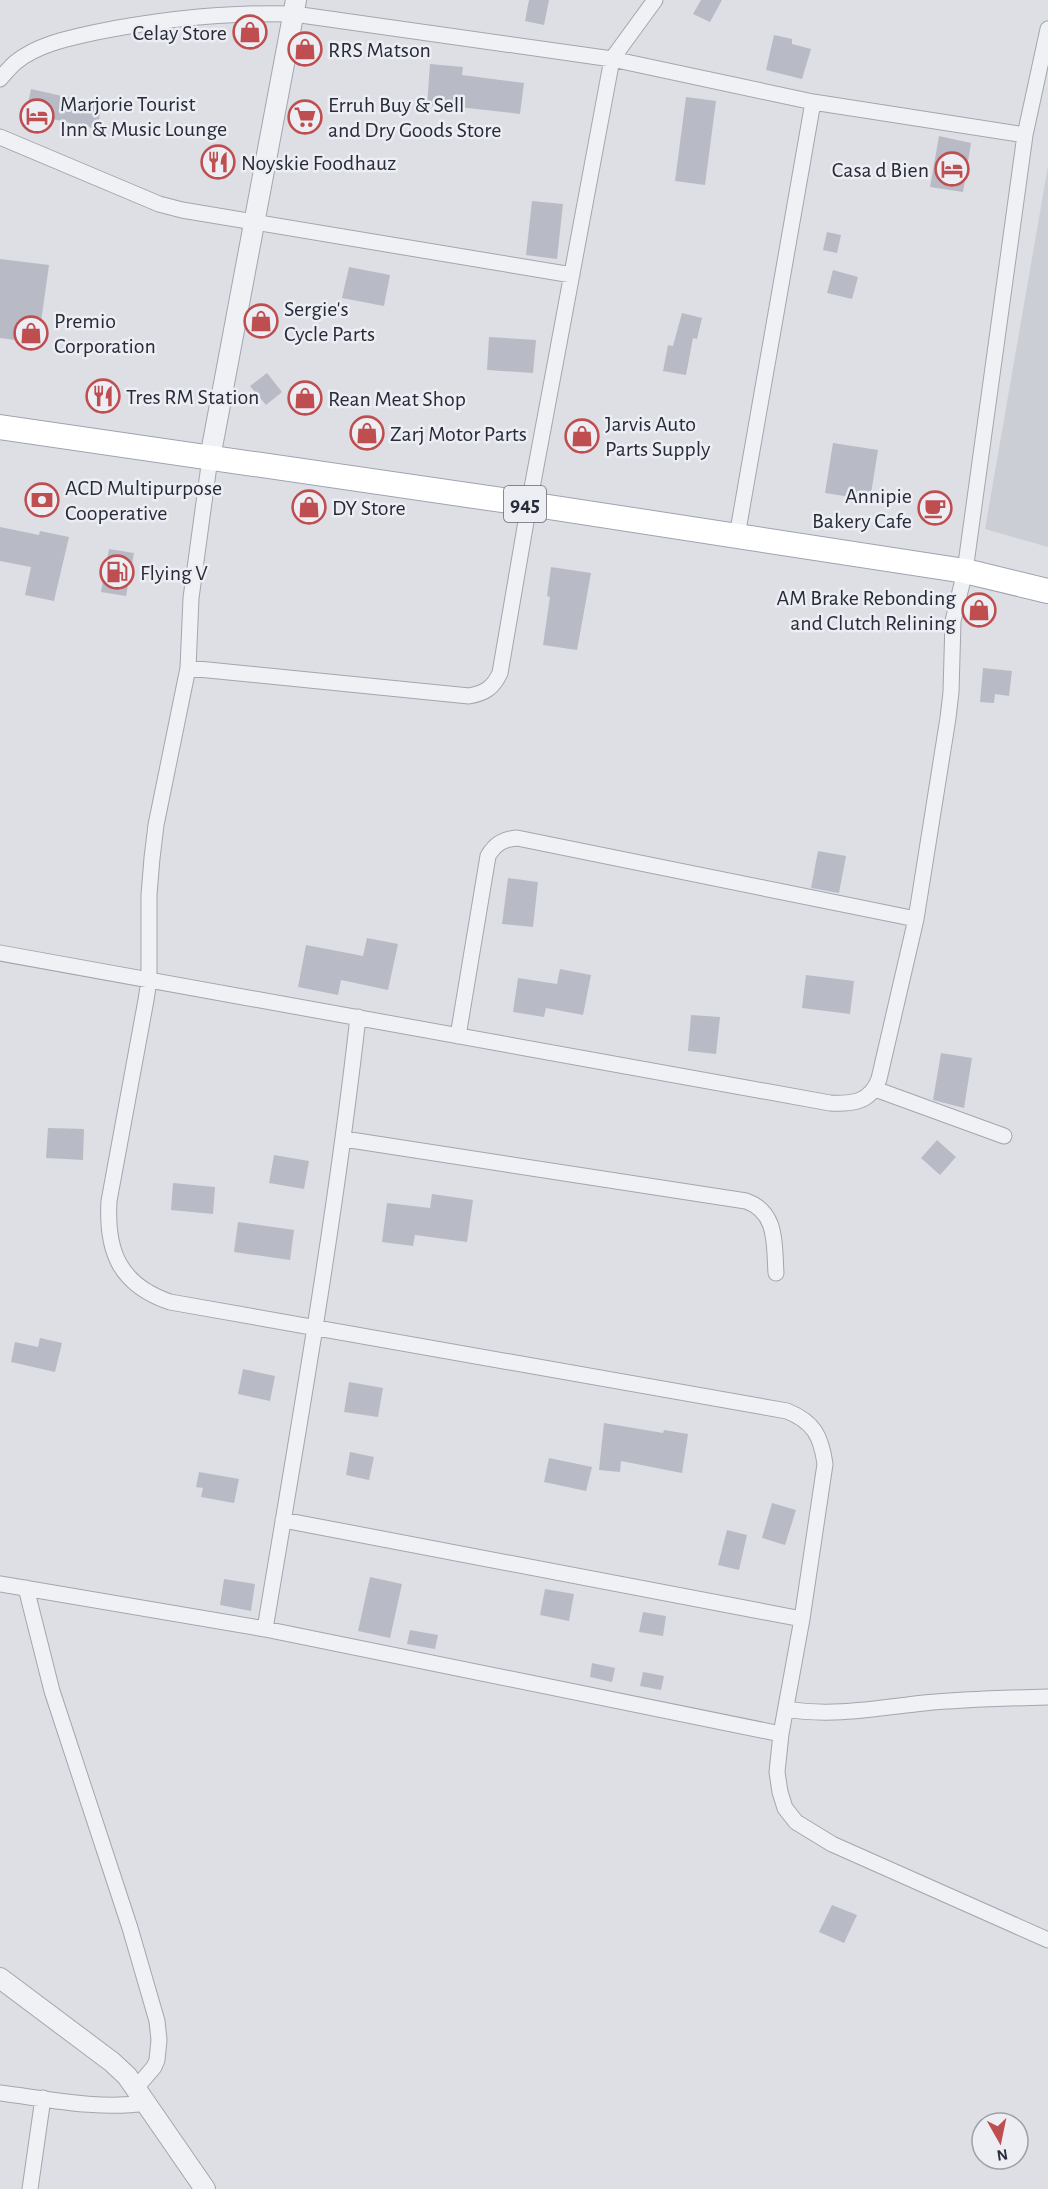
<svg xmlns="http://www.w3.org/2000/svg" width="1048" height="2189" font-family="'Alegreya Sans',sans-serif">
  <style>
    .built { fill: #ccced6 }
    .building { fill: #b8bbc5 }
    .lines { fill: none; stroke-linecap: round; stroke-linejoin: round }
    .minor-casing { stroke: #a3a6ae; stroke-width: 17 }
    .tertiary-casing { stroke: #a3a6ae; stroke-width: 22 }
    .primary-casing { stroke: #9ea3b0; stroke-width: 26 }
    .minor { stroke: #eff1f4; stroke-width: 15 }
    .tertiary { stroke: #eff1f4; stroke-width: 20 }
    .primary { stroke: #fff; stroke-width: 24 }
    .labels { text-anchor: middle; stroke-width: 5; stroke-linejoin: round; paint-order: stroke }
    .shield { fill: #eceef3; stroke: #636672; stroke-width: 1.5 }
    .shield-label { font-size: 21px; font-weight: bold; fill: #282c3a }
    .poi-label { font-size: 22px; fill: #282c3a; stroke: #eceef3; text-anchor: start }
  </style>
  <rect width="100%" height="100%" fill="#dddfe5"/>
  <!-- built -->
  <path class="built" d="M1048,166V547L985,529Z"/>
  <!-- building -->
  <path class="building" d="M529,0H549L544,25L525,21Z
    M701,0H722L710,22L693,14Z
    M774,35L792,39V44L811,49L802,79L766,70Z
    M430,64L463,67L462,75L524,83L520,114L459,107L427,105Z
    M31,89L102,105L97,129L26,113Z
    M686,97L716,101L705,185L675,181Z
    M939,136L971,143L963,192L930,187Z
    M532,201L563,204L557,259L526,255Z
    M827,232L841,235L837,253L823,250Z
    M0,259L49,265L38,343L0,338Z
    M349,267L390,275L384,306L342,298Z
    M833,270L858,277L852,299L827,293Z
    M682,313L702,318L697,339L693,338L686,375L663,371L668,345L673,346Z
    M489,337L536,340L533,373L487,370Z
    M267,373L282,392L266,405L250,386Z
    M833,443L878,450L870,500L825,493Z
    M0,527L39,535L40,531L69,537L54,601L25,595L31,567L0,561Z
    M109,549L134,553L126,596L101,592Z
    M551,567L591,573L577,650L543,645L550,597L547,596Z
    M983,668L1012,671L1009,696L995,694L994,703L980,702Z
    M818,851L846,856L839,893L811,888Z
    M508,878L538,882L533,927L502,924Z
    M367,938L398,944L388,990L341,980L338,995L298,987L306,945L363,956Z
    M560,969L591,975L583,1015L546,1008L544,1017L513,1012L518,978L557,984Z
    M806,975L854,981L850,1014L802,1008Z
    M691,1015L720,1017L716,1054L688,1051Z
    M941,1053L972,1058L964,1108L933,1100Z
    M48,1128L84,1129L83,1160L46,1158Z
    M937,1140L956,1157L940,1175L921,1158Z
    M274,1155L309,1161L304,1189L269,1183Z
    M173,1183L215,1187L213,1214L171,1210Z
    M432,1194L473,1200L467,1242L415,1235L413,1246L382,1242L387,1203L430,1208Z
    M238,1222L294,1230L290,1260L234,1252Z
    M40,1338L62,1343L55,1372L11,1362L15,1342L38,1347Z
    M243,1369L275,1376L270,1401L238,1394Z
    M349,1382L383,1388L378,1417L344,1412Z
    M604,1423L663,1433L664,1430L688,1434L682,1473L621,1461L620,1472L599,1470Z
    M350,1452L374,1457L369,1480L346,1475Z
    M549,1458L592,1467L586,1491L544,1482Z
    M199,1472L239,1479L234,1503L201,1497L203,1488L196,1487Z
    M772,1503L796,1510L785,1545L762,1538Z
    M727,1530L747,1535L739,1570L718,1565Z
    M370,1577L402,1584L390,1638L358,1631Z
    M224,1579L255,1584L251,1611L220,1605Z
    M545,1589L574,1594L569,1621L540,1615Z
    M643,1612L666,1616L663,1636L639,1632Z
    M410,1630L438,1635L435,1649L407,1644Z
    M592,1663L615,1668L612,1682L590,1677Z
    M643,1672L664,1676L661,1690L640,1686Z
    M832,1905L857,1915L844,1943L819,1932Z"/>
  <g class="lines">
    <defs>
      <path id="minor" d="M0,79C5,73 10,67 16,62C38,44 70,38 97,32C163,19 227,12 294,14L612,59L813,102L1025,135
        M0,137L159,204L182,210L572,275
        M210,458L191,598L188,668L156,825L152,858L149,895V980L146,1000L109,1201C106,1252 120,1285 170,1302L787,1411C814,1422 821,1436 825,1464L802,1619L781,1734L777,1772L780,1792L785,1808L796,1822L832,1844L1048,1940
        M737,536L813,102
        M188,668L469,696C485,693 493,688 500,673L529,504L612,59L655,0
        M0,953L830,1103C852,1104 870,1103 879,1079L916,919L948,718L951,692L953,621L965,571L1025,135L1048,29
        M458,1036L488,856C495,844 503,839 517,838L916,919
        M875,1089L1004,1136
        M344,1139L746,1201C778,1212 774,1245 776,1273
        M283,1520L802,1619
        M0,1584L265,1629L781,1734
        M26,1588L52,1691L130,1928L157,2021L159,2040L157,2060L154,2067L136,2088
        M265,1629C299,1425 335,1222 358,1017
        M786,1709C832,1717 878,1708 924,1703C965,1699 1006,1698 1048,1697
        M0,2093C48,2099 98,2110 146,2103
        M30,2189L43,2098"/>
      <path id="tertiary" d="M210,458L296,0
        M0,1978L112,2062L127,2076L205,2189"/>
      <path id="primary" d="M0,427L529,504L965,571L1048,591"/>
    </defs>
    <!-- minor casing -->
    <use href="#minor" class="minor-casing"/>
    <!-- tertiary casing -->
    <use href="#tertiary" class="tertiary-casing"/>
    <!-- primary casing -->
    <use href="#primary" class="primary-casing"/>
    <!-- minor -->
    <use href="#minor" class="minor"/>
    <!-- tertiary -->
    <use href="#tertiary" class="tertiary"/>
    <!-- primary -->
    <use href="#primary" class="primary"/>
  </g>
  <!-- icons -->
  <defs>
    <symbol id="shop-ring" viewBox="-11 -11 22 22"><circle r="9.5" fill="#eceef3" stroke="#bf4e50" stroke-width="1.5"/><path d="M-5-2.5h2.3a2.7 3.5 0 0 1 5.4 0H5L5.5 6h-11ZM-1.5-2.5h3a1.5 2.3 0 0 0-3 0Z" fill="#bf4e50"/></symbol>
    <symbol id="hotel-ring" viewBox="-11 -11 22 22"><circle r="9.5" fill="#eceef3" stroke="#bf4e50" stroke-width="1.5"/><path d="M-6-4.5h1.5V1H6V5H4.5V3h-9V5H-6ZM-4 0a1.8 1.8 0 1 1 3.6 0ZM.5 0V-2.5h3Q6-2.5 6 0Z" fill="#bf4e50"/></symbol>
    <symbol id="supermarket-ring" viewBox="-11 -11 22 22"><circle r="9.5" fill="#eceef3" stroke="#bf4e50" stroke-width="1.5"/><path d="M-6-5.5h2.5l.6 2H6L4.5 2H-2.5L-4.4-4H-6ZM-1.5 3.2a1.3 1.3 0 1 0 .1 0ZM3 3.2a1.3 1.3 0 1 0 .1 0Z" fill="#bf4e50"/></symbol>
    <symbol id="restaurant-ring" viewBox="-11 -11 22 22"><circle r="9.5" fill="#eceef3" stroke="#bf4e50" stroke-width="1.5"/><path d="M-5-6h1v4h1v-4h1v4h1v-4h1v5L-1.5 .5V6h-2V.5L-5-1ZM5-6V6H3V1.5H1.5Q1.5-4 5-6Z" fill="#bf4e50"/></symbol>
    <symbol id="bank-ring" viewBox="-11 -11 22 22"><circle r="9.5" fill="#eceef3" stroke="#bf4e50" stroke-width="1.5"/><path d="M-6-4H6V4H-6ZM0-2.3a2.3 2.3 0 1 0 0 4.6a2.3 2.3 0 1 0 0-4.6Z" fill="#bf4e50"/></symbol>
    <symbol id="cafe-ring" viewBox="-11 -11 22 22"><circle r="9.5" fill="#eceef3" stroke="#bf4e50" stroke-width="1.5"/><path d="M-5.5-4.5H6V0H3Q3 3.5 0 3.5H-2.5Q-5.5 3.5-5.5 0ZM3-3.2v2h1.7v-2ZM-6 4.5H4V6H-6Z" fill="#bf4e50"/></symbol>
    <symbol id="fuel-ring" viewBox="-11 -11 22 22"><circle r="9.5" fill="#eceef3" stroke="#bf4e50" stroke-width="1.5"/><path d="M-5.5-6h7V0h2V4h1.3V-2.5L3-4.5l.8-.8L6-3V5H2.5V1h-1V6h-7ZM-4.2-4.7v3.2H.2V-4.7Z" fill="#bf4e50"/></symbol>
  </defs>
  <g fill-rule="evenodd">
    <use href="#shop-ring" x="231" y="13" width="38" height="38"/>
    <use href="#shop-ring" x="286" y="30" width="38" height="38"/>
    <use href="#hotel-ring" x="18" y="97" width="38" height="38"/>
    <use href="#supermarket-ring" x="286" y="98" width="38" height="38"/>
    <use href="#restaurant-ring" x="199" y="143" width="38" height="38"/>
    <use href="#hotel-ring" x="933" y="150" width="38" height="38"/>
    <use href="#shop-ring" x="242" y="302" width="38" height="38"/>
    <use href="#shop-ring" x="12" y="314" width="38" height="38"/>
    <use href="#restaurant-ring" x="84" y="377" width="38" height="38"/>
    <use href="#shop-ring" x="286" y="379" width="38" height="38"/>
    <use href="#shop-ring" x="348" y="414" width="38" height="38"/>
    <use href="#shop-ring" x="563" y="417" width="38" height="38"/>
    <use href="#bank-ring" x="23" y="481" width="38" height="38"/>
    <use href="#shop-ring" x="290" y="488" width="38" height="38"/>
    <use href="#cafe-ring" x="916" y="489" width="38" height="38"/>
    <use href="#fuel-ring" x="98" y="553" width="38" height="38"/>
    <use href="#shop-ring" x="960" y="591" width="38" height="38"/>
  </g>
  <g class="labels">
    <!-- shield labels -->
    <rect class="shield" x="504" y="486" width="42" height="36" rx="4.5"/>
    <g class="shield-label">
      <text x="525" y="511">945</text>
    </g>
    <!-- poi labels -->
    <g class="poi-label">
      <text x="227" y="40" text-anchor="end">Celay Store</text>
      <text x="328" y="57">RRS Matson</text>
      <text x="60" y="111">Marjorie Tourist<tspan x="60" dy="25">Inn &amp; Music Lounge</tspan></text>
      <text x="328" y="112">Erruh Buy &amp; Sell<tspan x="328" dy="25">and Dry Goods Store</tspan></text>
      <text x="241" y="170">Noyskie Foodhauz</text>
      <text x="929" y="177" text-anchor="end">Casa d Bien</text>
      <text x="284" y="316">Sergie's<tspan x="284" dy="25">Cycle Parts</tspan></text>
      <text x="54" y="328">Premio<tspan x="54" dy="25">Corporation</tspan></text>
      <text x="126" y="404">Tres RM Station</text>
      <text x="328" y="406">Rean Meat Shop</text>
      <text x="605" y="431">Jarvis Auto<tspan x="605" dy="25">Parts Supply</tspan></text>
      <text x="390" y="441">Zarj Motor Parts</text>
      <text x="65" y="495">ACD Multipurpose<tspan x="65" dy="25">Cooperative</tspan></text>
      <text x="912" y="503" text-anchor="end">Annipie<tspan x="912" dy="25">Bakery Cafe</tspan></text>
      <text x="332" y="515">DY Store</text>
      <text x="140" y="580">Flying V</text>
      <text x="956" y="605" text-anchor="end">AM Brake Rebonding<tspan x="956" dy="25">and Clutch Relining</tspan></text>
    </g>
  </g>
  <!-- north arrow -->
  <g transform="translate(1000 2141) rotate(171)"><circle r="28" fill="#eceef3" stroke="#9ea0a9" stroke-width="1.5"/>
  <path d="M0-4.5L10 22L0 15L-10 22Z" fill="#bf4e50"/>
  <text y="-9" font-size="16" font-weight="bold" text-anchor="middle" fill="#282c3a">N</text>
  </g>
</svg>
